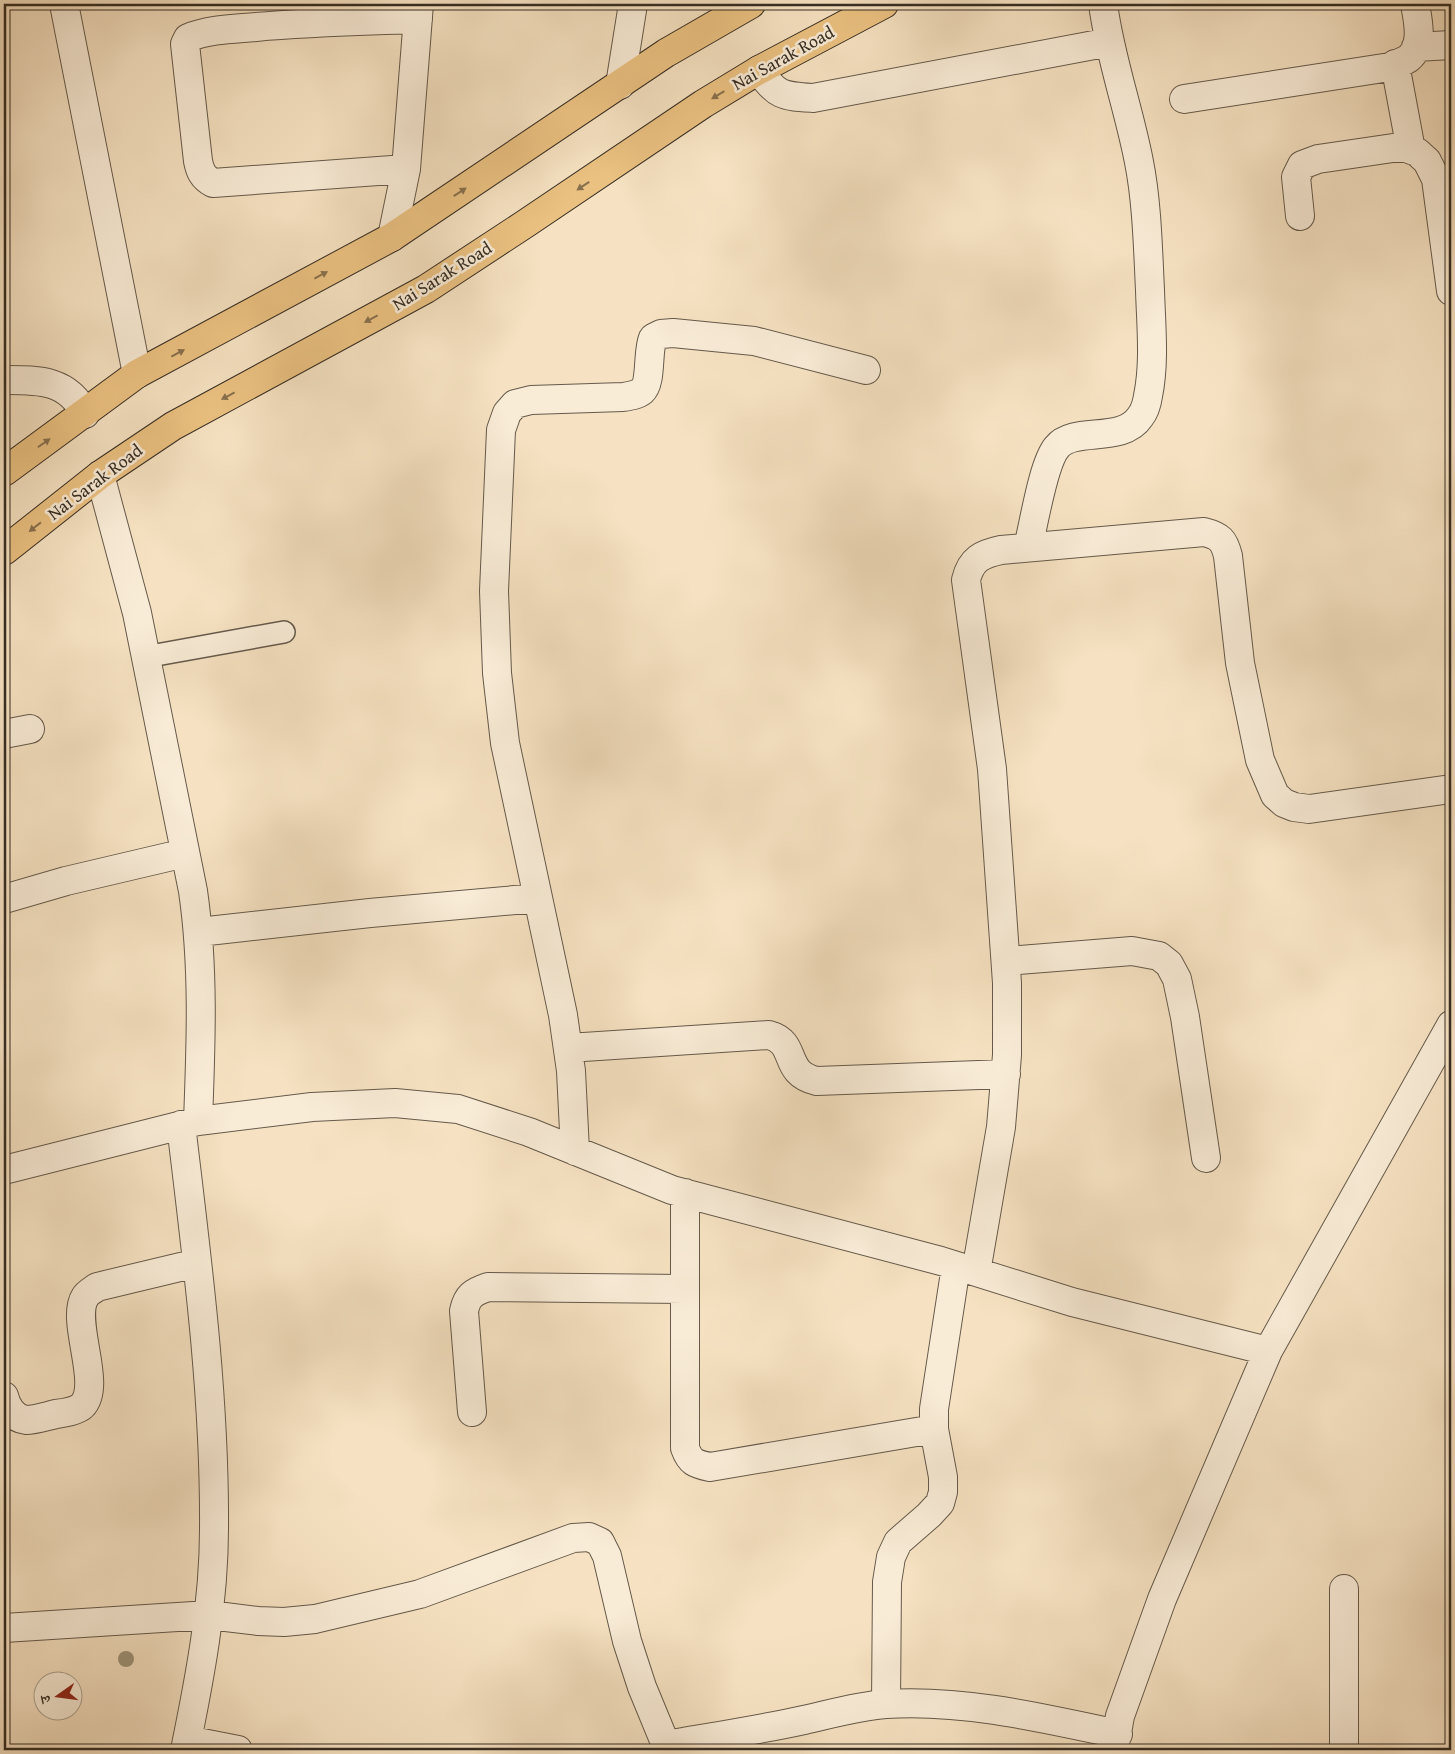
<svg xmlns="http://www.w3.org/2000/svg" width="1455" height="1754" font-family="'Gentium Book Plus','Noto Serif Devanagari',serif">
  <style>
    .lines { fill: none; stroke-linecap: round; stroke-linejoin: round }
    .service-casing { stroke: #655a4b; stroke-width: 24 }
    .minor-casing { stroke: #655a4b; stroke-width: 30 }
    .primary-casing { stroke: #352d23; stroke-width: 30 }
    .service { stroke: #f9ecd7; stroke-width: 21 }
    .minor { stroke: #f9ecd7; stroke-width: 28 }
    .primary { stroke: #ebc181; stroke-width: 28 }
    .tree { fill: #9e937a }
    .oneway { fill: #87704d }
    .labels { text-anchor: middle; stroke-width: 5; stroke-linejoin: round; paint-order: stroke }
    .street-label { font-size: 18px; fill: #352d23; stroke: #f9ecd7 }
  </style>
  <rect width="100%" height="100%" fill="#f6e2c2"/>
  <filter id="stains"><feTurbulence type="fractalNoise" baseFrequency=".004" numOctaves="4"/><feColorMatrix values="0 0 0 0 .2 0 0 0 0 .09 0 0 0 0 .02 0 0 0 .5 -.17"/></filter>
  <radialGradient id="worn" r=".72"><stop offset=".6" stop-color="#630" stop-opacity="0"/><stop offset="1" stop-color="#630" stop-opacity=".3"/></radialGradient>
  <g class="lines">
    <defs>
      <path id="service" d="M145,657L284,632"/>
      <path id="minor" d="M64,4L137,374
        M1416,47L1451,45
        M1395,64L1411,150
        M759,70C776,96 783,96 813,98L1110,42
        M620,85L633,4
        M1184,99L1390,67C1395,64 1404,62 1409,58C1424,45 1418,21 1415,4
        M406,169L213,183C203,178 200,171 198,161L185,44L188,38C209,29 234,29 256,27C310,22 364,21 418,19
        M1300,216L1296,177L1302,165L1318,159L1393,148H1406L1417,152L1427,161L1436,179L1451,291
        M392,237L406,169L419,4
        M4,380C38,380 68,379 85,414
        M100,475L137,613L193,891C204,967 201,1044 198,1121
        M1028,547C1034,524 1043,463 1057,447C1074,426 1122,444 1140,417C1144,412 1147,403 1148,396C1155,362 1151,325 1150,290C1148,250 1147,202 1139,162C1129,109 1110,58 1103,4
        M4,734L30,729
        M4,899L66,881L185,853
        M199,932L370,913L538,898
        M1006,961L1132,951L1159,956L1169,964L1177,979L1185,1017L1206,1158
        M568,1048L769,1035C799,1043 781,1073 817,1081L1006,1074
        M181,1125C197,1259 215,1394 214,1529C214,1603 200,1677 185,1750
        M575,1151L571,1071L563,1015L505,743L497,673L494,591L501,430L507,413L515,404L531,400L623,397C630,396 637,395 642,391C652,382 647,351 653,338L661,334L673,333L754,341L866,370
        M4,1170L198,1121L312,1107L395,1103L458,1109L529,1132L672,1190L941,1261L1072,1302L1268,1351
        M685,1193V1448C690,1462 695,1464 710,1467L934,1429
        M976,1272L1001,1127L1007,1055V983L992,769L966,580C971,559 982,554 1001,550L1204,532C1220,536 1224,540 1228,556L1240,663L1260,760L1275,795L1284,803L1294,807L1309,809L1451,789
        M4,1396C7,1408 13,1418 26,1420C35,1420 47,1416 56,1414C64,1413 76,1411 82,1406C103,1385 70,1321 85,1297C87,1293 93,1290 97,1287L197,1263
        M472,1412L464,1311C467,1296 473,1292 488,1287L685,1289
        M4,1628L209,1615L258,1621L284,1622L315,1619L420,1594L573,1538L589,1537L600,1542L607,1556L627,1641L642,1687L668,1750
        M886,1704L887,1582L891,1557L898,1542L929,1515L940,1503L943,1492V1477L934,1429V1409L956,1266
        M187,1740L238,1750
        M666,1745C712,1737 758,1730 804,1720C831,1714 858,1706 886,1704C962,1699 1043,1718 1118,1734
        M1114,1750L1120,1716L1162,1599L1268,1351L1451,1025
        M1344,1750V1589"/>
      <path id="primary" d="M4,472L137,374L392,237L666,53L751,4
        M4,551L100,475L173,426L426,289L525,224L703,104L759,70L884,4"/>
    </defs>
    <!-- service casing -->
    <use href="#service" class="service-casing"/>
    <!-- minor casing -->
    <use href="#minor" class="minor-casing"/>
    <!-- primary casing -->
    <use href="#primary" class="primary-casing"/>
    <!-- service -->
    <use href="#service" class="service"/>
    <!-- minor -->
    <use href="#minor" class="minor"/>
    <!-- primary -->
    <use href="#primary" class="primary"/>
  </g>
  <!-- trees -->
  <circle class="tree" cx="126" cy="1659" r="8"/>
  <!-- one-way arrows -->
  <defs><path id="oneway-solid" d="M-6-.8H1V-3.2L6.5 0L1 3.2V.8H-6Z" transform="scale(1.25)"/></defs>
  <g class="oneway">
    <use href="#oneway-solid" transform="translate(718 95) rotate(149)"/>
    <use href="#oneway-solid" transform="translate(583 186) rotate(146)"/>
    <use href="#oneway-solid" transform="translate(460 192) rotate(-33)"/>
    <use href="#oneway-solid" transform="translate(321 275) rotate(-28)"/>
    <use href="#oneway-solid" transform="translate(371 319) rotate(152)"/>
    <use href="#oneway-solid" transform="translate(178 353) rotate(-28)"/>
    <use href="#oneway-solid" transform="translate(228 396) rotate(152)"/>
    <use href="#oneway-solid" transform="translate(44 443) rotate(-35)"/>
    <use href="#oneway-solid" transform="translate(35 527) rotate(142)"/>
  </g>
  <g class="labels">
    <!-- street labels -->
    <g class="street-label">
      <text transform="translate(783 58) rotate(-29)" y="6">Nai Sarak Road</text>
      <text transform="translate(442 276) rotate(-32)" y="6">Nai Sarak Road</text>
      <text transform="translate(95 482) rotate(-37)" y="6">Nai Sarak Road</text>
    </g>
  </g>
  <!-- margin -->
  <rect width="1455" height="1754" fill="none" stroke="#f6e2c2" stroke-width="20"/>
  <rect x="5" y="5" width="1445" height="1744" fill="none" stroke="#352d23" stroke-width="2.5"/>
  <rect x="10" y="10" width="1435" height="1734" fill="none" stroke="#352d23"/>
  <!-- north arrow -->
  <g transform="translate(58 1696) rotate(256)"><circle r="24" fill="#f9ecd7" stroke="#aba08f"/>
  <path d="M0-4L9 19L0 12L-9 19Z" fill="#8f2418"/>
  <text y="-8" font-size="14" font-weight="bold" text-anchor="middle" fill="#352d23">उ</text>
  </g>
  <rect width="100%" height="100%" filter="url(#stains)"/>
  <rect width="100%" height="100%" fill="url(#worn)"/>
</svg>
